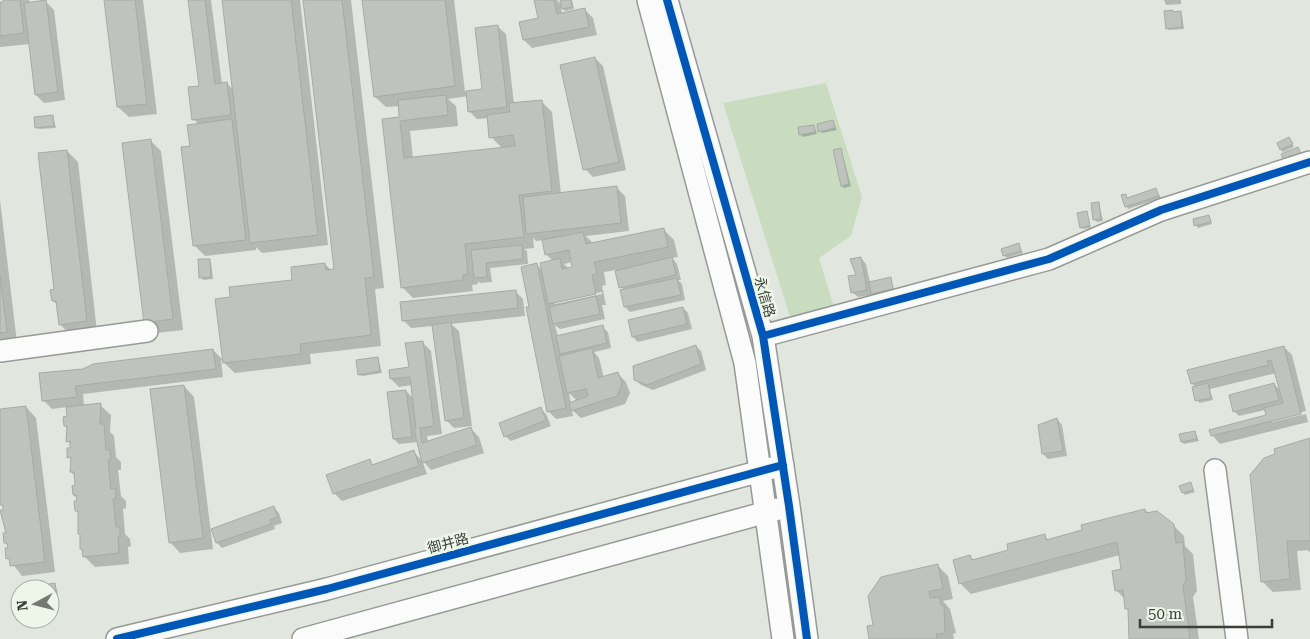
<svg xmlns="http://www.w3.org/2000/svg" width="1310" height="639" font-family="'Roboto Serif','Noto Sans SC',serif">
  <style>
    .green { fill: #c9dcc0 }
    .shadow { fill: #0003; fill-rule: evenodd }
    .building { fill: #bfc3be; stroke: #a7aba6 }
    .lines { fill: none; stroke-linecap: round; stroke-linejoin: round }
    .minor-casing { stroke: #969a95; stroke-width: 24 }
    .minor { stroke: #fafbfa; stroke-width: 21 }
    .cycleway-casing { stroke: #edf7e9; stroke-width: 11 }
    .cycleway { stroke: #0057b8; stroke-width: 8 }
    .labels { text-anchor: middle; stroke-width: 5; stroke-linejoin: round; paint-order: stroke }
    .street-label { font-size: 14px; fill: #3b3e39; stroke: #edf7e9 }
  </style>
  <rect width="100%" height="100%" fill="#e1e6df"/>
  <!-- green -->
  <path class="green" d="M826,83L862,197L851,236L819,258L834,307L791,320L723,103Z"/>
  <!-- shadow -->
  <path class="shadow" d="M0,0L1,4L5,3L4,0H29L30,4L46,2L54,10L65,100L44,103L36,95L30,44L0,47Z
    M105,0H143L157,114L129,117L118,107Z
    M189,0H211L222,84L227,83L233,90L223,0H300L328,245L262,253L256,247V250L205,256L194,245L191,147L199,124L193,119L200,87Z
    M305,0H351L384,288L375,289L381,346L310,354L311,364L235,373L221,360L223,377L83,394L84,406L100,405L111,415L110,432L114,436L116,457L121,462V470H118L121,496L126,501V508L123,509L125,534L130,539L131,546L128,547L129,564L95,567L84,556L81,549L79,514L76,510L78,499L74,495L76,486L75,476L71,472L72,460L69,457L71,445L68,441V429L65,426L68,417L67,407L52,409L44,401L84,371L213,350L224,361L232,298L294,281L325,264L331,270H336Z
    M363,0H454L465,92L483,90L497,26L506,34L514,104L541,101L552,112L561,194L617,188L625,196L629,231L586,236L594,244L664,230L674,240L678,257L672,258L677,264L681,280H678L682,284L685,300L630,312L625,307L624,290L621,287L616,270L604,272L606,285L602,286L606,305H602L605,319L560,329L555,325L558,337L602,327L608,332L611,348L594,352L599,358L604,378L618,374L626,382L630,393L625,404L581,418L572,410L573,416L556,419L548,411L530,308L537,265L542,270L553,261L546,254L543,240L536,241L533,238L534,248L524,249L527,251L528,264L490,268L492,282L480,283L478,281V284L472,285L473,291L413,298L402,287L383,120L401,118L400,106L386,107L375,97ZM468,96L469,111L477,119L489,118L491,137L502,148L413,158L410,131L458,126L456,106L448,99ZM572,262L574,268L569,269L564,264ZM602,292V294L555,304V301ZM569,393L577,401L571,403Z
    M535,0H557L562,5L561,0H572L574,9L565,11L561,7L562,14L585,10L593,18L597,35L532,48L524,40L539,19Z
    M1164,0H1181V4L1166,5Z
    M1172,11L1182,15L1184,29L1169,30L1167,28Z
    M595,58L603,66L626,170L593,177L585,169Z
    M53,116L56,128L39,129L36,127Z
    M833,122L837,130L822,133L820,131Z
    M814,126L817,134L803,137L800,134Z
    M1289,139L1294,147L1283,152L1281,150Z
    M151,141L161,151L183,330L156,333L145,322Z
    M841,149L851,186L844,188L842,186Z
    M67,151L78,162L97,332L70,335L60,324L58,305L53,301Z
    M1156,190L1161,198L1128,209L1126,206L1125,195L1128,199Z
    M0,200L17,343L0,345Z
    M1099,204L1103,221L1097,222L1094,219Z
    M1086,213L1091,228L1083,229L1081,227Z
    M1209,216L1212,224L1198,228L1196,225Z
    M1019,245L1023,253L1007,258L1004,255Z
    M861,258L866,264L870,283L890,279L895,291L858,297L852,292Z
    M209,260L211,262L213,279L203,280L201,277Z
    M515,291L523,299L525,316L451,324L459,331L472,426L454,428L446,420L433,326L411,328L403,320Z
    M683,308L688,313L692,329L638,342L633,337Z
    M423,343L431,351L442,434L427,436L428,443L471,429L479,437L484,453L431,470L422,460L427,474L342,501L334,493L369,461L375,466L414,452L423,462L418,442L399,444L394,439L388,393L406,391L414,399L412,385L399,387L391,379L410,369Z
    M696,346L701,351L706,370L653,390L641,385L635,379Z
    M1284,347L1292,355L1306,411L1272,420V422L1306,414L1308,422L1220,444L1212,435L1267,416L1265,410L1239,416L1234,411L1274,384L1282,392L1276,373L1210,389L1213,400L1199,403L1193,388L1196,387L1192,384Z
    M378,358L382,373L362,376L359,374Z
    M184,386L194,397L213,549L180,553L170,542Z
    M26,407L36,418L55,572L22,576L8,558L9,549L6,542L4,508L1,504L0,496V410Z
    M541,409L546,414L551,426L511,441L505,436Z
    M1057,419L1062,425L1067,456L1048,459L1043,454Z
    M1195,432L1199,441L1184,444L1182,442Z
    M1310,439V552L1307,550L1297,551L1301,590L1273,592L1263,582L1276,455Z
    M1190,484L1195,492L1185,495L1183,492Z
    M273,507L279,513L282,523L274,526L275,529L222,548L217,543L212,530Z
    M1144,510L1173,525L1184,536L1185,546L1193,554L1197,591L1193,597L1199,639H1130L1128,626L1131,625L1126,600L1116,590L1122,571L1120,555L971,594L960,583L970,556L974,561L1010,551L1044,536L1049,540Z
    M937,565L948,576L953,599L943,601L950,609L956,633L953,634L954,639H870L874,626Z
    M55,584L58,593H55L56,599L50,600V589H43Z"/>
  <!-- building -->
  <path class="building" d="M3,0H20L24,33L0,36V3L3,2Z
    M46,0L58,92L35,95L24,3Z
    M104,0H135L147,104L117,107Z
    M188,0H205L215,84L227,82L231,115L192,120L188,87L199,86Z
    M222,0H291L318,235L250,243Z
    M303,0H342L374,277L365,278L371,335L300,344L301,354L223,363L215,299L230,297L229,287L292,280L291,267L325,263L326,270L334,269Z
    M362,0H445L455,86L374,97Z
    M534,0H554L557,14L585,8L589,27L523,40L519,22L538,18Z
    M560,0H571L572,7L562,9Z
    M1173,10V12L1181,11L1182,27L1166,29L1164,11Z
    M498,25L507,107L468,112L466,91L482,89L475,28Z
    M595,57L619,162L583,170L560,65Z
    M446,95L448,115L400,121L404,158L515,146L513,135L489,138L487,115L510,112L509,103L542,100L552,191L519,195L524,237L465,244L468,274L463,275V280L401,288L382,119L399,117L398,100Z
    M53,115L54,126L35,128L34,117Z
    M232,119L246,240L193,246L181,147L190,146L187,125Z
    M833,120L835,128L818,132L817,124Z
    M814,125L815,132L799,135L798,127Z
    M1289,137L1293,144L1280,150L1277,143Z
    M151,139L173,319L144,323L122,143Z
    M1298,147L1301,154L1284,161L1281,154Z
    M841,148L849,184L841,186L833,150Z
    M67,150L87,321L59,325L56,301H52L50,290L54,289L38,153Z
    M617,186L621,223L526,234L523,197Z
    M1156,188L1159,196L1125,207L1121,195L1126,194L1127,198Z
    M1099,202L1101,219L1093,220L1091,203Z
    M1087,211L1090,226L1080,228L1077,213Z
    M1209,215L1211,222L1194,226L1193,219Z
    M664,228L668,247L594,262L597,274L592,275L596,294L548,304L540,263L560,258L562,269L572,267L569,250L545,255L542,240L583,232L586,244Z
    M1019,243L1021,251L1003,256L1001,249Z
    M522,245L523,259L486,263L487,277L474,278L471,250Z
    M672,257L676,275L619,288L615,271Z
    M861,257L867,290L851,293L848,276L856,275L850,259Z
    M198,259H210L211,277L199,278Z
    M537,263L566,408L547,412L526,307H529L521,267Z
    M0,276L7,332L0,333Z
    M891,277L893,289L871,294L869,282Z
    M677,278L681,295L624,307L620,290Z
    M516,290L518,308L402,321L400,302Z
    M596,296L600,314L553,324L549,307Z
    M683,307L687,324L632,337L628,320Z
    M451,322L464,418L445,421L432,325Z
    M603,325L607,343L560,354L556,336Z
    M423,341L434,426L420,428L422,443L471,427L477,445L422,463L414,430L416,429L410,377L390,379L389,370L409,367L405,343Z
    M696,345L701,364L647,385L634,380L633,366Z
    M1284,346L1301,414L1211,436L1209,430L1266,415L1264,408L1283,403L1271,360L1267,361L1269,365L1191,384L1187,370Z
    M592,348L598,378L618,372L622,384L617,396L571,411L569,403L588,396L586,389L567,393L559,356Z
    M213,349L216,369L75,386L77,397L42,401L39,373L83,369L93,364Z
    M378,357L380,371L358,375L356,360Z
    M1208,383L1211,398L1195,401L1192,387Z
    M1274,383L1279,400L1233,412L1229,395Z
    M184,385L203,538L169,543L150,389Z
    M406,390L412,437L393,439L387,392Z
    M101,403L100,424H104L106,450H110L111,460H108L111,489H116V498L113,499L116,527H120V536H118L119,553L83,557L82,549H80V534H78V511H75L74,501H77L76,495H73L72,486L75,485L74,472H70L71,457L67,458V448H70V441L66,442L67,426H64L63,417L67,416L66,407Z
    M26,406L45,562L10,566L9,558L6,559L5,548H8L7,543H4L3,533H6L0,510H3V505H0V409Z
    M541,407L546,420L504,437L499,423Z
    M1057,418L1063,451L1042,454L1038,425Z
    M1195,431L1197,439L1181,442L1179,434Z
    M1310,438V541H1287L1290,579L1261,582L1250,475L1264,458L1275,454L1274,449Z
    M414,450L419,466L333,494L326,475L370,459L372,465Z
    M1191,482L1193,490L1182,493L1179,486Z
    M274,506L278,517L270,520L271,524L216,543L211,529Z
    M1145,509L1146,513L1157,511L1174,524L1176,543L1183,542L1186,580L1183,586L1190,639H1129L1128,609H1125L1123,590L1115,591L1112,571L1121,569L1117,542L959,584L953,560L970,555L972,560L1008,550L1007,544L1045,534L1046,540L1082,530L1081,525Z
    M938,564L943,589L929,591L930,598L940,597L941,605H944L945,633L936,634L937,639H869L867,626L873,625L868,596L881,577Z
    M55,583L56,591H54V597H50V589H42V585Z"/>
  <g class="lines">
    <defs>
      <path id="minor" d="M648,0L745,363L783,639
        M667,0L763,336L789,506L807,639
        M763,336L1049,259L1161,210L1310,162
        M0,351L147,331
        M1215,470L1237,639
        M117,639L327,589L783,465
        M303,639L778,509"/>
    </defs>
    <!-- minor casing -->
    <use href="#minor" class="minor-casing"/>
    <!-- minor -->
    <use href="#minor" class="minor"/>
    <defs>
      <path id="cycleway" d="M667,0L763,336L789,506L807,639
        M763,336L1049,259L1161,210L1310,162
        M117,639L327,589L783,465"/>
    </defs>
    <!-- cycleway casing -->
    <use href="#cycleway" class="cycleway-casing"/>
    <!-- cycleway -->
    <use href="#cycleway" class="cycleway"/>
  </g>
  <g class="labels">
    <!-- street labels -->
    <g class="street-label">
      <text transform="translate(765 297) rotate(74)" y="5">永信路</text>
      <text transform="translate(448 543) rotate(-15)" y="5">御井路</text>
    </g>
  </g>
  <!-- north arrow -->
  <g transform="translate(35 604) rotate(263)"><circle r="24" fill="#edf7e9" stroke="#a6ada3"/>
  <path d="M0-4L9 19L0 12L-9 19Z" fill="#757973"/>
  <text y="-8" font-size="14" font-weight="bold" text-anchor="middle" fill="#3b3e39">N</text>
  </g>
  <!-- scale -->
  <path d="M1140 619v8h132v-8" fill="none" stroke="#3b3e39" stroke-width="2.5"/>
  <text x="1148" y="619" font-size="15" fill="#3b3e39" stroke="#edf7e9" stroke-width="4" paint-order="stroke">50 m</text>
</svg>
